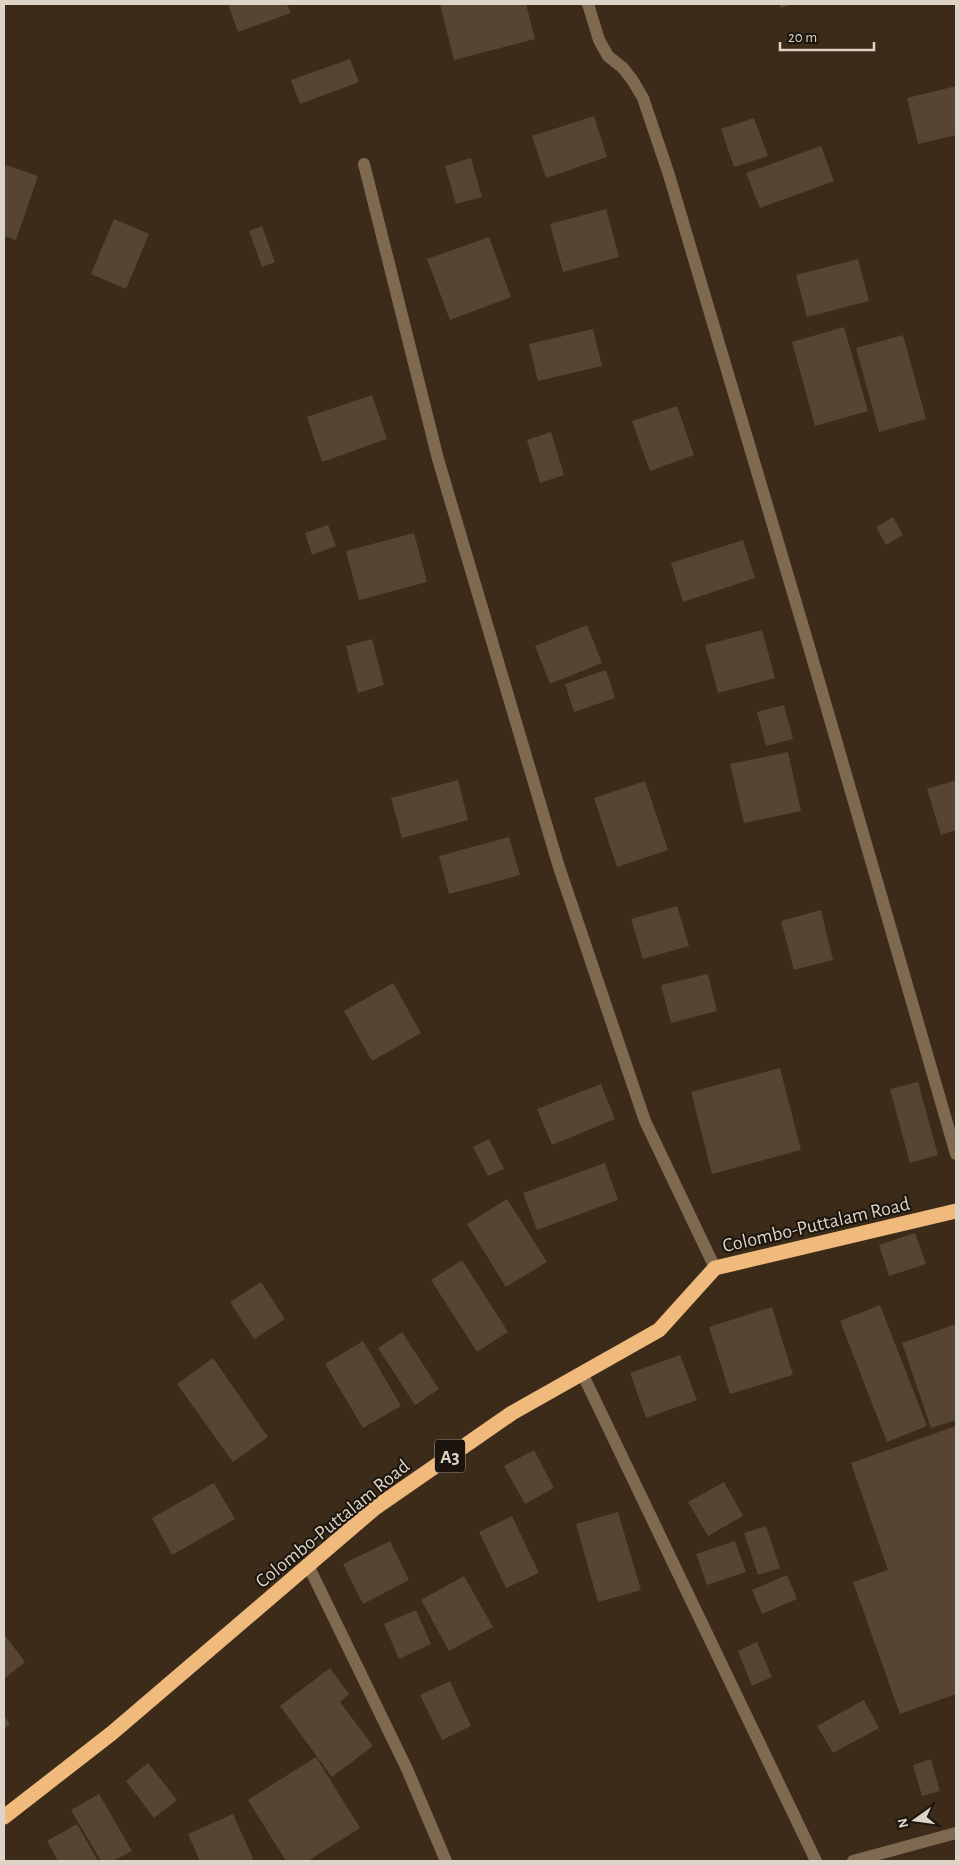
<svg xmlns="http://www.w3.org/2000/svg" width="960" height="1865" font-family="'Alegreya Sans',sans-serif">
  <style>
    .building { fill: #564532 }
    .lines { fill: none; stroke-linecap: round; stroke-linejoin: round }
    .minor { stroke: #7f6951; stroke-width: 12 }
    .highway { stroke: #efba7b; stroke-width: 15 }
    .labels { text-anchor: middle; stroke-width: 4; stroke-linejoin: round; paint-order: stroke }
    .shield { fill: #1c150d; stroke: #a39a8f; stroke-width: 1 }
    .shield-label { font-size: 19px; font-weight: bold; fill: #ddd3c7 }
    .street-label { font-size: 20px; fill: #ddd3c7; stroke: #1c150d }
  </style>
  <rect width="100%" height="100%" fill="#3b2b18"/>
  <!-- building -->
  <path class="building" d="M228,4H287L291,13L238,32Z
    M440,4H526L535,39L454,60Z
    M780,4H793L781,8Z
    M350,59L359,82L300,104L291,80Z
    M956,86V135L918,144L907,98Z
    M594,116L607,157L546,178L532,136Z
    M754,118L768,156L734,167L721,129Z
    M821,146L834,181L760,208L746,173Z
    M471,158L482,197L456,204L445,166Z
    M6,165L38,176L16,240L4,236V171Z
    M606,209L619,257L563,272L550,224Z
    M114,219L149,234L126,289L91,274Z
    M262,226L275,262L262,267L249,231Z
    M489,237L511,297L450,320L427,259Z
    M858,259L869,301L807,317L796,275Z
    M844,327L868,411L815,426L792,342Z
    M593,329L602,366L538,381L529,344Z
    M903,335L926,419L879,432L856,348Z
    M372,395L387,439L322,462L307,417Z
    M677,406L694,455L650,471L632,421Z
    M551,432L564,475L540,483L527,440Z
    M893,517L903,535L886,545L876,527Z
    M328,525L336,546L312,555L305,533Z
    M414,533L427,582L359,600L346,551Z
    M743,540L755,578L683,602L671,563Z
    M587,625L602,663L550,684L535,646Z
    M762,630L775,678L718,693L705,645Z
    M372,639L384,685L358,693L346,646Z
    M606,670L615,698L574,712L565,684Z
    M784,705L793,739L766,746L757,712Z
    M788,752L801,811L744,823L730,764Z
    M458,780L468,820L402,838L391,798Z
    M956,780V830L941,835L927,789Z
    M645,781L668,850L617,867L594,798Z
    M509,837L520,875L449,894L439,856Z
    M677,906L689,946L643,959L631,919Z
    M821,910L833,960L794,970L781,921Z
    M708,974L717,1011L671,1023L661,985Z
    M393,983L421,1033L372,1061L344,1011Z
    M780,1068L801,1150L712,1174L691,1092Z
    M918,1082L938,1155L910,1163L890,1089Z
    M601,1084L615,1119L552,1145L537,1109Z
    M489,1139L504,1169L488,1176L473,1147Z
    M605,1163L618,1200L537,1230L523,1193Z
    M507,1199L547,1262L506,1287L467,1224Z
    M915,1233L926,1264L889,1276L879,1245Z
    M462,1260L508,1332L477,1352L431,1280Z
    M261,1282L285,1319L254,1339L230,1302Z
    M880,1305L927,1426L887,1442L840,1321Z
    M772,1307L793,1375L730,1394L709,1327Z
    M956,1324V1420L931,1428L902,1343Z
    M402,1332L439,1389L415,1405L378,1348Z
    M363,1341L401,1406L363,1428L325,1364Z
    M680,1355L697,1400L646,1418L630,1373Z
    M213,1358L268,1437L233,1462L177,1384Z
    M956,1426V1694L900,1714L853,1582L888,1570L851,1463Z
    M534,1450L554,1488L525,1504L504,1466Z
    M724,1482L743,1516L708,1536L688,1502Z
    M214,1483L235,1519L172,1555L152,1518Z
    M618,1512L641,1590L598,1602L576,1524Z
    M512,1516L539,1573L506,1588L479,1532Z
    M766,1526L780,1568L758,1575L744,1533Z
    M390,1541L409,1580L363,1604L343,1564Z
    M735,1541L746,1572L707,1585L696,1554Z
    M787,1575L797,1599L762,1614L752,1590Z
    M464,1576L493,1627L449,1651L421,1600Z
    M416,1610L431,1644L399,1659L384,1624Z
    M4,1634L25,1662L4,1679Z
    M757,1642L772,1677L752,1686L738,1651Z
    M330,1668L349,1694L340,1702L373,1746L332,1777L280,1706Z
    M450,1681L471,1726L442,1740L420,1695Z
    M864,1700L879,1728L833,1753L817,1726Z
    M4,1716L10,1724L4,1729Z
    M316,1757L360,1828L308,1861H286L248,1800Z
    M931,1759L940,1791L922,1796L913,1765Z
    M148,1763L177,1800L154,1818L126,1781Z
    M99,1794L132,1851L113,1861H101L71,1810Z
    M233,1814L254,1861H200L188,1834Z
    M77,1824L98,1861H58L47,1841Z"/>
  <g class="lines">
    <!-- minor -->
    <path class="minor" d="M588,4L599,40L608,56L623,68L633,81L643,98L669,175L807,640L956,1154
      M364,164L438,459L558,864L645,1121L715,1268
      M582,1373L816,1861
      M308,1565L407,1769L446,1861
      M853,1861L956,1833"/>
    <!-- highway -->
    <path class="highway" d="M4,1817L112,1733L375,1508L512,1413L659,1330L715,1268L956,1211"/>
  </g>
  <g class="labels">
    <!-- shield labels -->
    <rect class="shield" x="435" y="1439.5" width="30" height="33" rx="4"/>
    <g class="shield-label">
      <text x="450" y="1463">A3</text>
    </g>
    <!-- street labels -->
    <g class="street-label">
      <text transform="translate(816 1224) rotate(-13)" y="7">Colombo-Puttalam Road</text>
      <text transform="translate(332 1523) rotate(-39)" y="7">Colombo-Puttalam Road</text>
    </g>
  </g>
  <!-- border -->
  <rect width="960" height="1865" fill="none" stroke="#ddd3c7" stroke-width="10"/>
  <!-- north arrow -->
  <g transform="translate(915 1820) rotate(256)" stroke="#1c150d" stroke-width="4" paint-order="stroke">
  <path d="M0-4L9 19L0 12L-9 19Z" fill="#ddd3c7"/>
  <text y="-8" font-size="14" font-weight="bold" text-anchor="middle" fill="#ddd3c7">N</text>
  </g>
  <!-- scale -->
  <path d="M780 42v8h94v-8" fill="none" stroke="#ddd3c7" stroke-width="2.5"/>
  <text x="788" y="42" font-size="15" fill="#ddd3c7" stroke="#1c150d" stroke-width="4" paint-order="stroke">20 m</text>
</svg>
